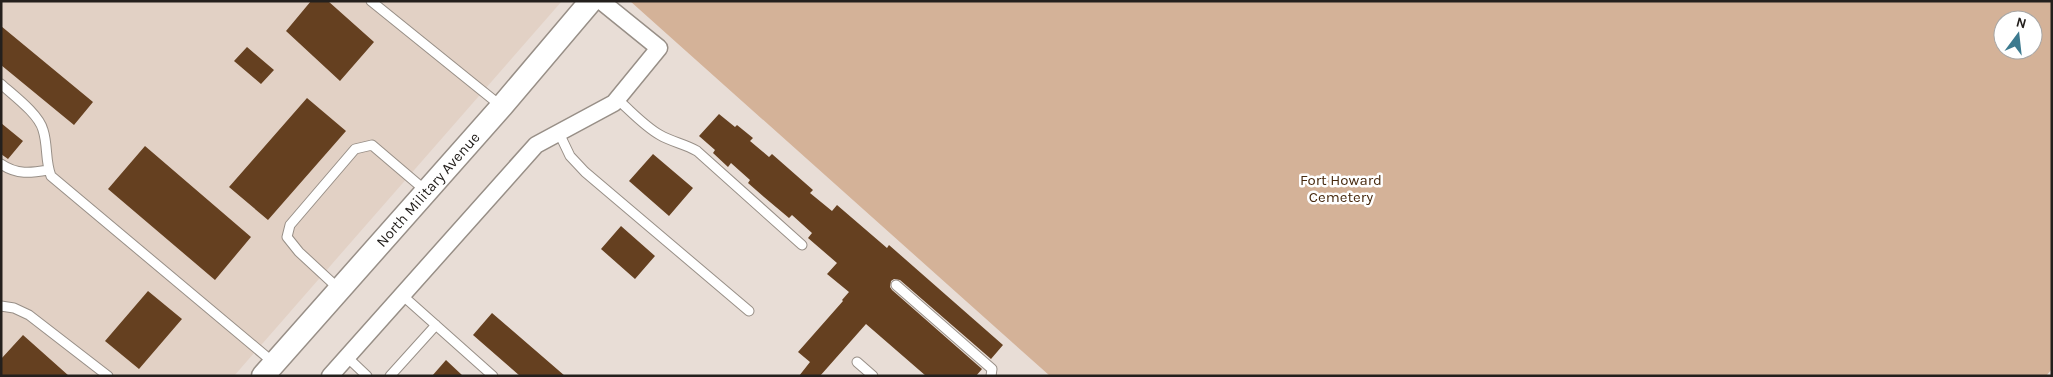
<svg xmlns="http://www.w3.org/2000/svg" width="2053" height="377" font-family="Karla,sans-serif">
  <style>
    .built { fill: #e2d1c5 }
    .green { fill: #d4b298; fill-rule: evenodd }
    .building { fill: #654020 }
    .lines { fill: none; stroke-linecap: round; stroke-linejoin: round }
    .service-casing { stroke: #988f87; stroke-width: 11 }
    .minor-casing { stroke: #988f87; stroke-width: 19 }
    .secondary-casing { stroke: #988f87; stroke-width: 25 }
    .service { stroke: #fff; stroke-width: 9 }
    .minor { stroke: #fff; stroke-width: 16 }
    .secondary { stroke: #fff; stroke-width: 22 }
    .labels { text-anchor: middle; stroke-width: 5; stroke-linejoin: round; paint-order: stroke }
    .park-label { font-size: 15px; fill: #482a0f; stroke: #fff }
    .street-label { font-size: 15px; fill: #24201d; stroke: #fff }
  </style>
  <rect width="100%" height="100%" fill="#e8ddd6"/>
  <!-- built -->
  <path class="built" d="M1,1H562L234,376H1Z"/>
  <!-- green -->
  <path class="green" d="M630,1H2052V369L2046,376H1050ZM2003,20H2033V50H2003Z"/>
  <!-- building -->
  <path class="building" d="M311,1H328L374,42L340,81L286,31Z
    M1,26L93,102L74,125L1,65Z
    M247,47L274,70L261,84L234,61Z
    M307,98L346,131L268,220L229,187Z
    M719,114L735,127L737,125L753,138L750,141L769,157L772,154L813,190L810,193L832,211L837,205L887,248L889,245L1003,345L991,359L900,280L894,279L891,281L890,287L892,290L982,369L976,376H926L866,324L820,376H799L810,362L798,352L843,301L842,300L849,292L827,274L837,263L808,238L812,233L792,215L789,218L764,197L748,183L750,180L731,163L728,167L713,153L715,150L699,136Z
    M1,123L23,141L8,159L1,154Z
    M145,146L251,237L215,280L108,189Z
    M653,154L693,188L669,216L629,181Z
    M621,226L655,256L635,279L601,249Z
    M148,291L182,319L139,369L105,341Z
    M492,313L565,376H520L473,335Z
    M23,335L69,376H1V359Z
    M446,360L463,376H432Z"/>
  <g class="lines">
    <defs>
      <path id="service" d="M371,1L501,106
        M1,84C13,95 39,114 43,130C48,145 45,161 51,176L274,363
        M617,99C631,111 644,126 660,135C672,142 685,144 697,151L802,245
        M559,133L570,156L585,172L749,311
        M1,164C17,175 31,173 48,170
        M896,285L992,369L991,376
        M339,289L299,252L287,237L290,225L355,149L372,145L426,191
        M402,295L493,376
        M1,306L14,308L29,315L108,376
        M347,357L367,376
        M857,362L873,376
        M390,376L436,325"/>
      <path id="minor" d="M330,376L536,145L614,103L659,48L601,1"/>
      <g id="secondary">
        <path id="s1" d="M263,376L502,106L591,1"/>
      </g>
    </defs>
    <!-- service casing -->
    <use href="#service" class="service-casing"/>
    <!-- minor casing -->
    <use href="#minor" class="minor-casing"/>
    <!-- secondary casing -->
    <use href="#secondary" class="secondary-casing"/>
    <!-- service -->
    <use href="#service" class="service"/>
    <!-- minor -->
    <use href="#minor" class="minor"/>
    <!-- secondary -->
    <use href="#secondary" class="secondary"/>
  </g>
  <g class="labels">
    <!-- park labels -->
    <g class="park-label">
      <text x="1341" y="185">Fort Howard<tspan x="1341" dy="17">Cemetery</tspan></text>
    </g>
    <!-- street labels -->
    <g class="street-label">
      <text dy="5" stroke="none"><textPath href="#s1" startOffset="249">North Military Avenue</textPath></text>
    </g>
  </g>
  <!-- border -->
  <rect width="2053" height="377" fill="none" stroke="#24201d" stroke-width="5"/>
  <!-- north arrow -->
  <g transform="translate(2018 35) rotate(15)"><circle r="24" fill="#ffffff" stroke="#a7a6a5"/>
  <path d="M0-4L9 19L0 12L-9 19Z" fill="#3c7a8f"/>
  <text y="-8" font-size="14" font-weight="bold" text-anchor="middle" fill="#24201d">N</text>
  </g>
</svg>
